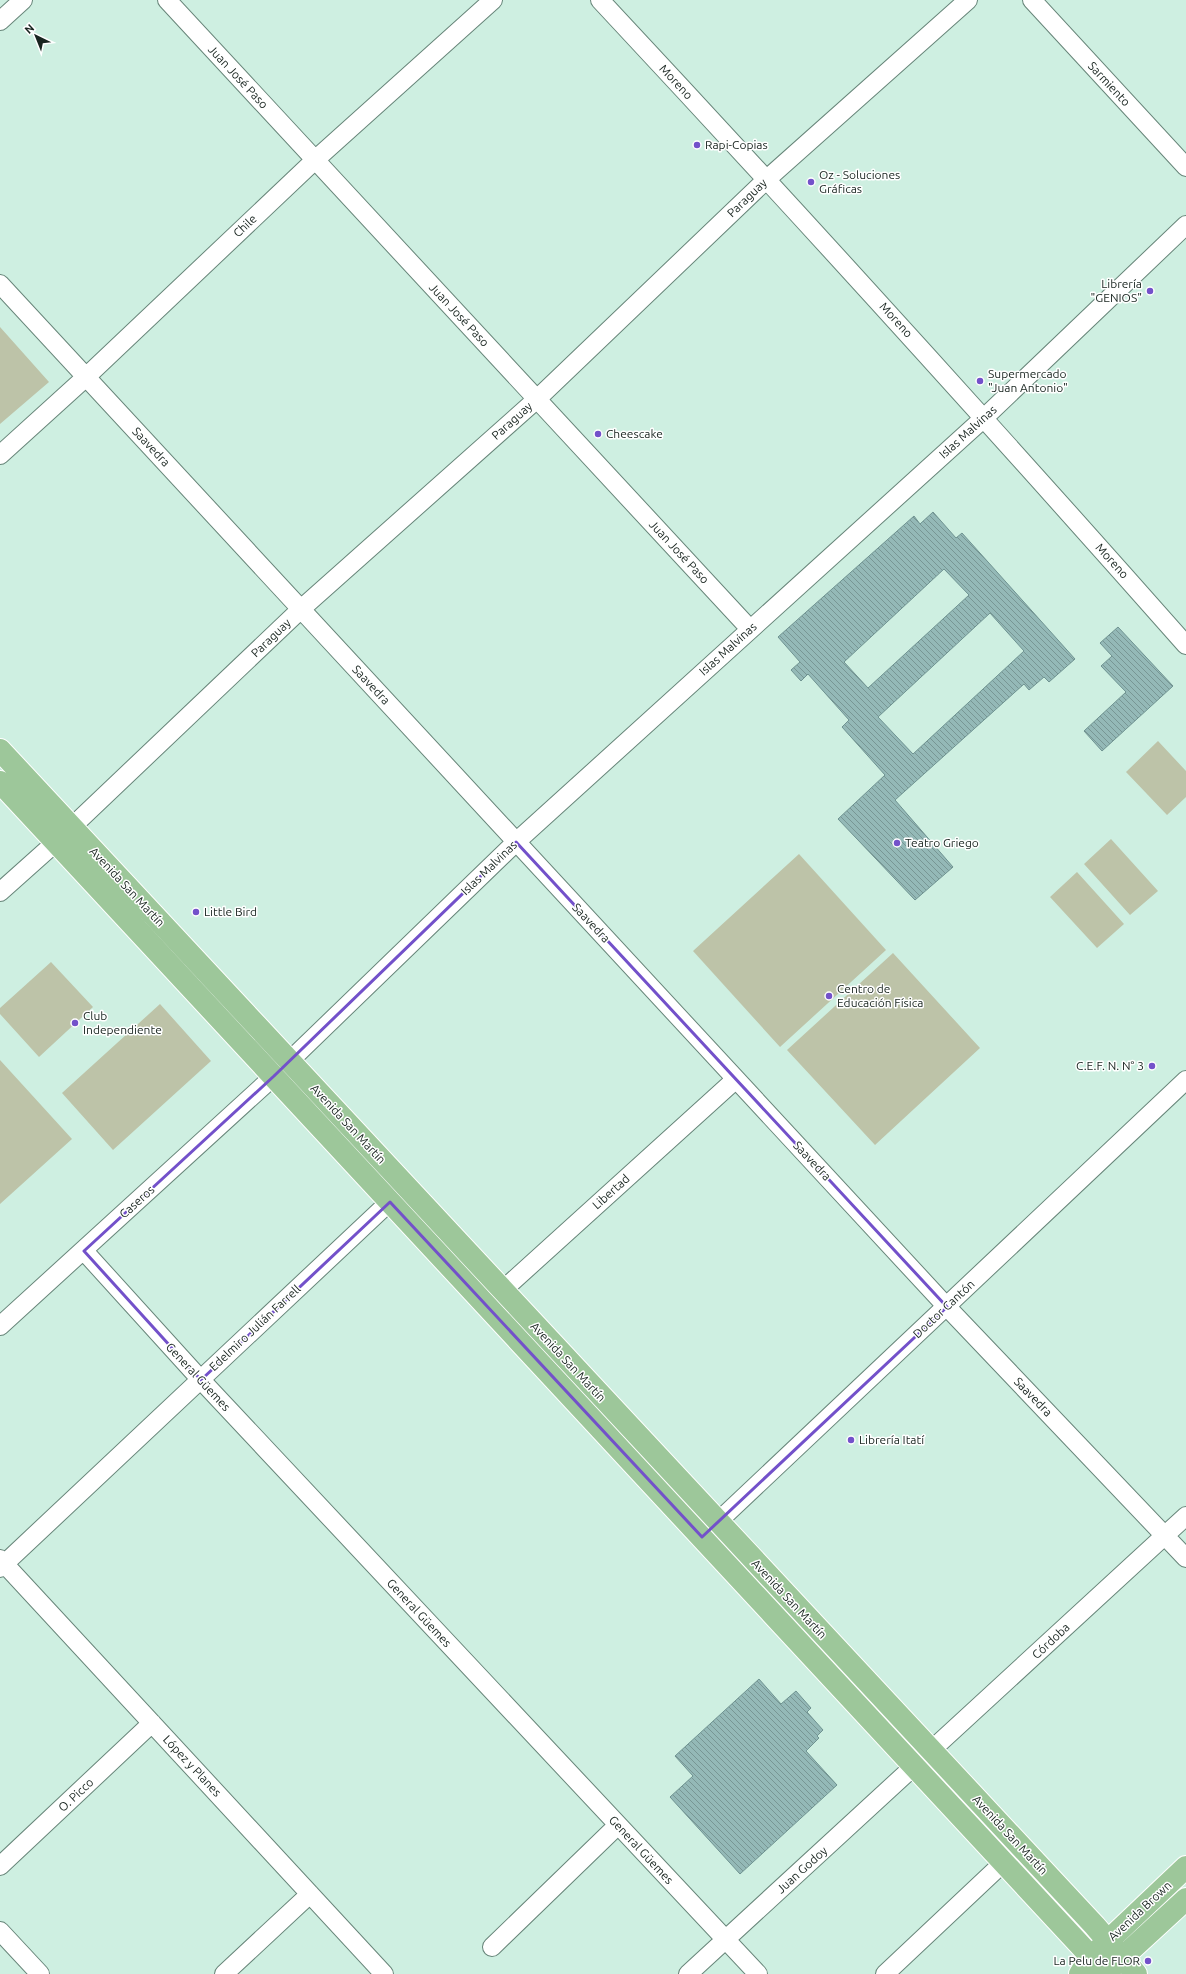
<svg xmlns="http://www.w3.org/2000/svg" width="1186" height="1974" font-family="Ubuntu,sans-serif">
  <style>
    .pitch { fill: #bdc3a8 }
    .building { fill: url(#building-back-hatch); stroke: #6f9391; fill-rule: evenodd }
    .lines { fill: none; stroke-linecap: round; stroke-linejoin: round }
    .minor-casing { stroke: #678579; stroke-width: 20 }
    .major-casing { stroke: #fff; stroke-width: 24 }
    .minor { stroke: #fff; stroke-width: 18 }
    .major { stroke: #9dc79a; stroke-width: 22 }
    .marked { fill: none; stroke: #7351ca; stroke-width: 3; stroke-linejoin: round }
    .poi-dot { fill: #7351ca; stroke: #fff; stroke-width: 1.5 }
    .labels { text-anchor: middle; stroke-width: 3; stroke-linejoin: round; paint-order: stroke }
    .street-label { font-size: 12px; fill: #18241f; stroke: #fff }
    .poi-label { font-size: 12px; fill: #18241f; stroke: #fff; text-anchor: start }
  </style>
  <defs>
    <pattern id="building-back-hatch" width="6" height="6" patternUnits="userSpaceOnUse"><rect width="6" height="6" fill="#94b9b7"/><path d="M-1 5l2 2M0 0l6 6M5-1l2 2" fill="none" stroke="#789694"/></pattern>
  </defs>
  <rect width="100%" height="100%" fill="#ceefe1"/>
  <!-- pitch -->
  <path class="pitch" d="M0,327L49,382L0,424Z
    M1158,741L1186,771V797L1167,815L1126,772Z
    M1111,839L1158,891L1130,915L1084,864Z
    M799,854L886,950L780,1047L693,951Z
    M1077,872L1124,924L1097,948L1050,897Z
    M893,953L980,1048L875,1145L787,1050Z
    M51,962L93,1007L39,1057L0,1014V1008Z
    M160,1004L211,1061L113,1150L62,1093Z
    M0,1060L72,1139L0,1204Z"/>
  <!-- building -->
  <path class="building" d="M933,512L956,538L962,533L1075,659L1049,682L1044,677L1029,690L1024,684L895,800L953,867L915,900L838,819L885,775L842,727L849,720L808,674L801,681L791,670L800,662L778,637L914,516L920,524ZM944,569L969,595L868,688L844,662ZM990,613L1024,651L913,754L878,717Z
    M1118,627L1173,686L1102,751L1084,731L1126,692L1101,666L1112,656L1100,643Z
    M759,1679L781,1704L796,1691L811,1708L807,1712L823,1730L817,1736L819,1738L806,1751L837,1785L740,1874L670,1797L693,1776L675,1756Z"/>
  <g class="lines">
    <defs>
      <path id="minor" d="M167,0L750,629
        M600,0C798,212 993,427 1186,645
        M1032,0L1186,167
        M0,21L23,0
        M0,284L947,1307L1186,1558
        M0,455L86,377L315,160L493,0
        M0,892L56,842L301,609L537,399L767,179L968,0
        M84,1251L201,1380L758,1974
        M493,1299L736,1079
        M0,1326L274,1076L516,842L985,417L1186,225
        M708,1531L1186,1080
        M0,1559L384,1974
        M0,1568L399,1193
        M0,1866L152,1723
        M0,1931L40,1974
        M492,1947L618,1825
        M224,1974L310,1894
        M688,1974L1186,1516
        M885,1974L1004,1862"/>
      <path id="major" d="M0,750L1095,1926L1136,1974
        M0,782L1107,1974
        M1112,1967L1186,1899
        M1080,1974L1091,1957L1186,1867"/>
    </defs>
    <!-- minor casing -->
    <use href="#minor" class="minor-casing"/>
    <!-- major casing -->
    <use href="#major" class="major-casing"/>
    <!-- minor -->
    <use href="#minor" class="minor"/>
    <!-- major -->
    <use href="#major" class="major"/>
  </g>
  <!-- marked area -->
  <path class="marked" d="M516,842L947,1307L702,1537L390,1202L201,1380L84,1251L274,1076Z"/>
  <!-- markers -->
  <g class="poi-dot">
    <circle cx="697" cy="145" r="4"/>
    <circle cx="811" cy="182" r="4"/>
    <circle cx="1150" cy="291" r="4"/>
    <circle cx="980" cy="381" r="4"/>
    <circle cx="598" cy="434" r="4"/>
    <circle cx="897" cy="843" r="4"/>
    <circle cx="196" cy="912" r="4"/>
    <circle cx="829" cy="996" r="4"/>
    <circle cx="75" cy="1023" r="4"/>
    <circle cx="1152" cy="1066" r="4"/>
    <circle cx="851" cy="1440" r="4"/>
    <circle cx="1148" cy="1961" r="4"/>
  </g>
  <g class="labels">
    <!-- street labels -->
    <g class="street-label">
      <text transform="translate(238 77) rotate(47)" y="4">Juan José Paso</text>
      <text transform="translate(676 82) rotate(47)" y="4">Moreno</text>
      <text transform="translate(1109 84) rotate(47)" y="4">Sarmiento</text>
      <text transform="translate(747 198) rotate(-44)" y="4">Paraguay</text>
      <text transform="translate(245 226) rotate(-43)" y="4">Chile</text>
      <text transform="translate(459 315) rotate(47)" y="4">Juan José Paso</text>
      <text transform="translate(896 320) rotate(48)" y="4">Moreno</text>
      <text transform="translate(512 421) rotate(-42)" y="4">Paraguay</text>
      <text transform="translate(968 432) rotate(-42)" y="4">Islas Malvinas</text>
      <text transform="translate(151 447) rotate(47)" y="4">Saavedra</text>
      <text transform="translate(679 552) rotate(47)" y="4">Juan José Paso</text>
      <text transform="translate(1112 561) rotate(48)" y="4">Moreno</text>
      <text transform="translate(271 638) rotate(-44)" y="4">Paraguay</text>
      <text transform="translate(728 649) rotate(-42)" y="4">Islas Malvinas</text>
      <text transform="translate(371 685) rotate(47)" y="4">Saavedra</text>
      <text transform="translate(489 868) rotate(-44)" y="4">Islas Malvinas</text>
      <text transform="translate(127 887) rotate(47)" y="4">Avenida San Martín</text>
      <text transform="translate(591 923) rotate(47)" y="4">Saavedra</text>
      <text transform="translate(348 1124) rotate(47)" y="4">Avenida San Martín</text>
      <text transform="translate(812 1161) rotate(47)" y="4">Saavedra</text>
      <text transform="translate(611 1192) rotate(-42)" y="4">Libertad</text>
      <text transform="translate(137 1202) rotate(-42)" y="4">Caseros</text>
      <text transform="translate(944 1309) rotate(-43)" y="4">Doctor Cantón</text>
      <text transform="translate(255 1328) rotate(-43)" y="4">Edelmiro Julián Farrell</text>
      <text transform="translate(568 1362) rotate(47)" y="4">Avenida San Martín</text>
      <text transform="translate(198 1377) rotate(47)" y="4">General Güemes</text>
      <text transform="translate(1033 1397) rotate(46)" y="4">Saavedra</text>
      <text transform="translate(789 1599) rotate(47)" y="4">Avenida San Martín</text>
      <text transform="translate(419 1613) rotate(47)" y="4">General Güemes</text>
      <text transform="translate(1051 1641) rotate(-43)" y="4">Córdoba</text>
      <text transform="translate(192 1766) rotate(47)" y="4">López y Planes</text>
      <text transform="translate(76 1795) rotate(-43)" y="4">O. Picco</text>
      <text transform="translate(1010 1835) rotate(47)" y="4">Avenida San Martín</text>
      <text transform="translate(641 1850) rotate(47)" y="4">General Güemes</text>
      <text transform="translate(802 1870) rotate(-42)" y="4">Juan Godoy</text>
      <text transform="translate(1140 1911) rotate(-43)" y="4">Avenida Brown</text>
    </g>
    <!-- poi labels -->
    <g class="poi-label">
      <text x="705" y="149">Rapi-Copias</text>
      <text x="819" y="179">Oz - Soluciones<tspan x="819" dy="14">Gráficas</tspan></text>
      <text x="1142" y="288" text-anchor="end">Librería<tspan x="1142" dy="14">"GENIOS"</tspan></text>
      <text x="988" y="378">Supermercado<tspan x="988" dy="14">"Juan Antonio"</tspan></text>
      <text x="606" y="438">Cheescake</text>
      <text x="905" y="847">Teatro Griego</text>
      <text x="204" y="916">Little Bird</text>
      <text x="837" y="993">Centro de<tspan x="837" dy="14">Educación Física</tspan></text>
      <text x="83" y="1020">Club<tspan x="83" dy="14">Independiente</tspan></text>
      <text x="1144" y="1070" text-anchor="end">C.E.F. N. N° 3</text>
      <text x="859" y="1444">Librería Itatí</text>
      <text x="1140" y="1965" text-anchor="end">La Pelu de FLOR</text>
    </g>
  </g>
  <!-- north arrow -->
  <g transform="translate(36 36) rotate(317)" stroke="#ffffff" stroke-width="3" paint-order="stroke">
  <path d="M0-3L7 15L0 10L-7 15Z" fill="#18241f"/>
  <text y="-6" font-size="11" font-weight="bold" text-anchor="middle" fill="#18241f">N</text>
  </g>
</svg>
